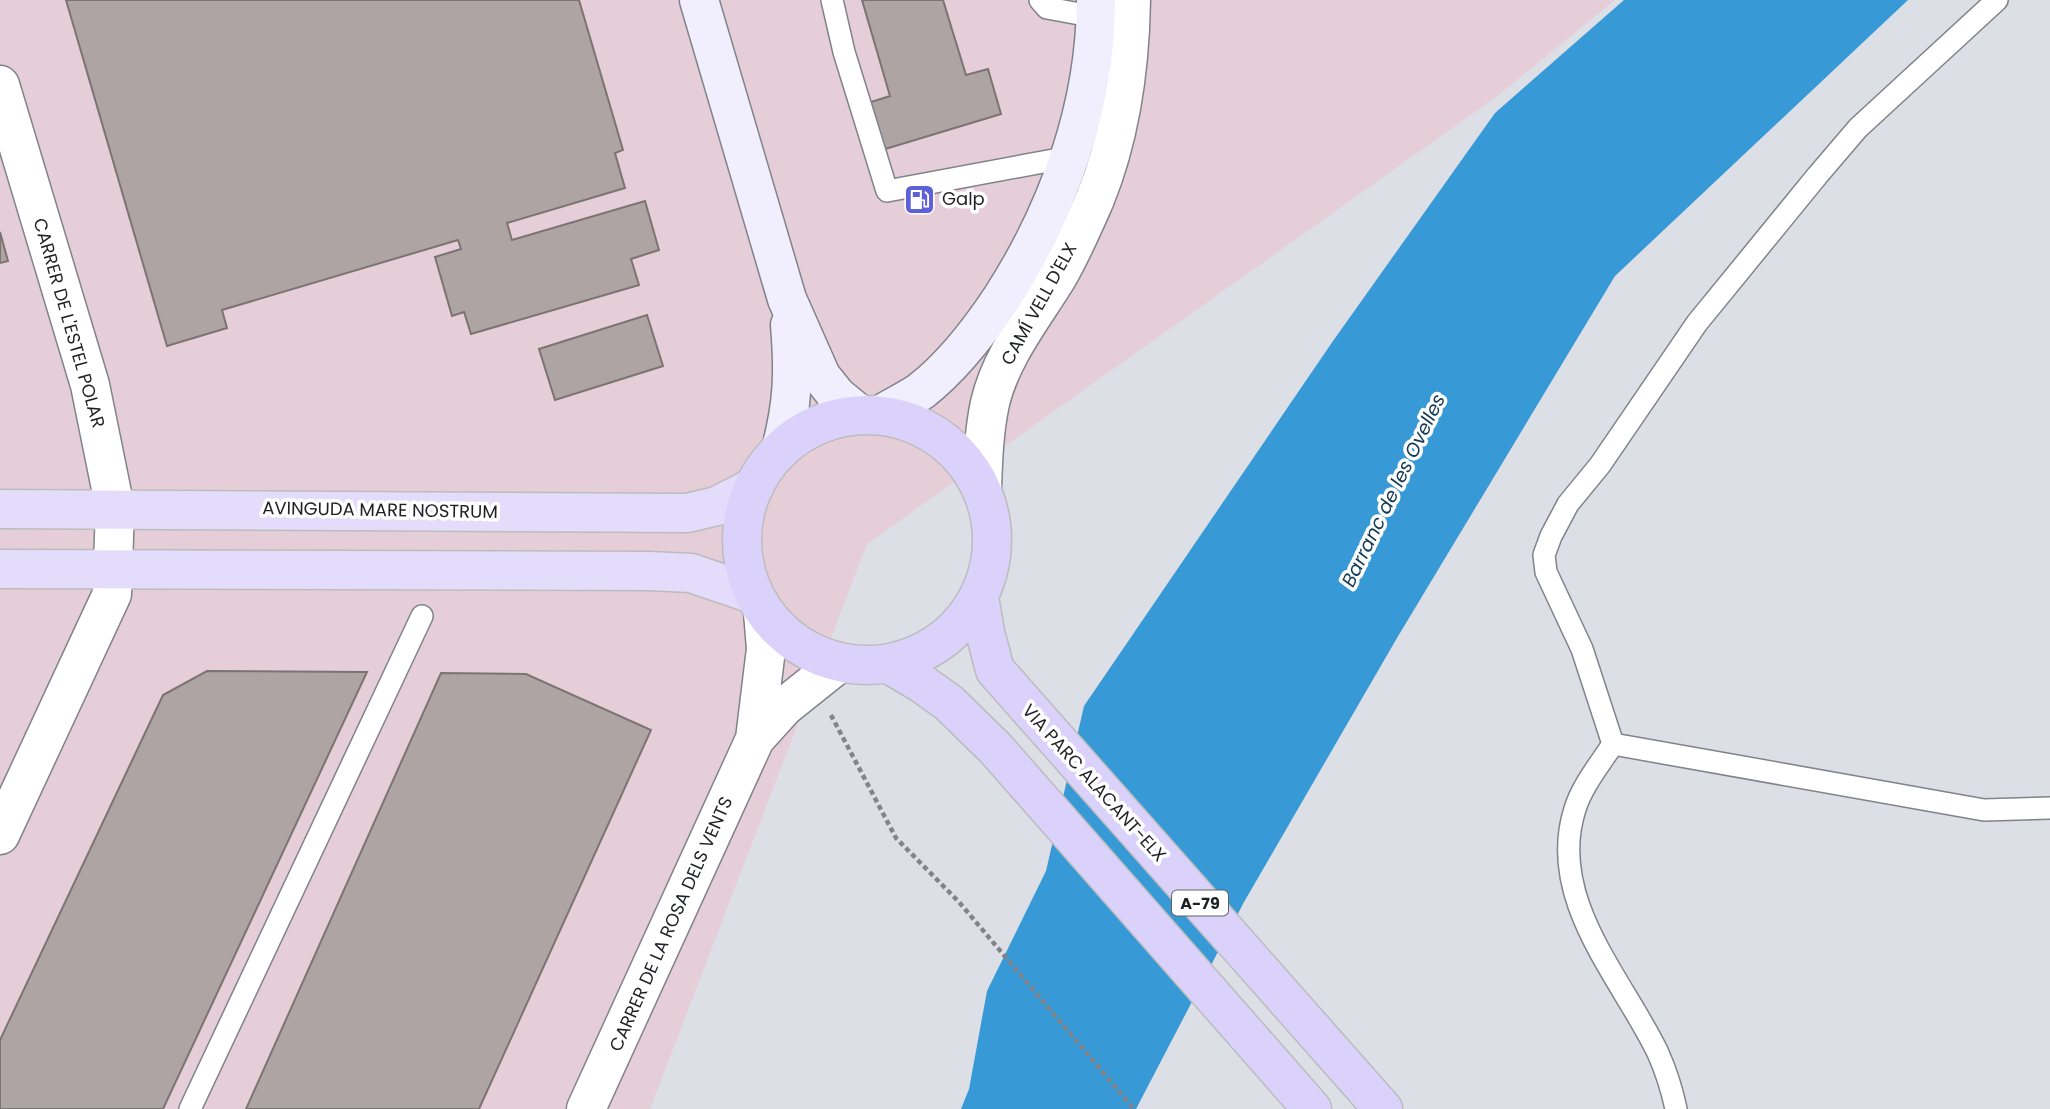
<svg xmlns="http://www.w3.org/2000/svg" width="2050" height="1109" font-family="Poppins,sans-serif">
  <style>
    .industrial { fill: #e6ced9 }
    .water { fill: #3799d5 }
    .building { fill: #ada4a3; stroke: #7c7473; stroke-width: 2 }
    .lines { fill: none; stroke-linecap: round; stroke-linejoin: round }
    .service-casing { stroke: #808389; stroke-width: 24 }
    .minor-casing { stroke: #808389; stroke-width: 41 }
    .secondary-casing { stroke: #808389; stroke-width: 41 }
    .primary-casing { stroke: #bcbcbd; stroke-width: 41 }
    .trunk-casing { stroke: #bcbcbd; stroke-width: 41 }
    .path { stroke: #828489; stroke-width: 4.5; stroke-dasharray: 5 3.5; stroke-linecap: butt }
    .service { stroke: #fff; stroke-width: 21 }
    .minor { stroke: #fff; stroke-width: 38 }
    .secondary { stroke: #f1eefd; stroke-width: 38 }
    .primary { stroke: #e3ddfb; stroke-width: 38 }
    .trunk { stroke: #dad2fa; stroke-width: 38 }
    .labels { text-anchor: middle; stroke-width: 7; stroke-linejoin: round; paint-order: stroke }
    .shield { fill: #fff; stroke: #626365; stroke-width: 2 }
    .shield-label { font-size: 16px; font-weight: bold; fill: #1f2023 }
    .poi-label { font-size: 18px; fill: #1f2023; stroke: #fff; text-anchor: start }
    .street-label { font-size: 18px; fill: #1f2023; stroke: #fff }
    .water-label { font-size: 19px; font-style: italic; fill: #123a53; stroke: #fff }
  </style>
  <rect width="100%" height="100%" fill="#dcdfe6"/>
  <!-- industrial -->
  <path class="industrial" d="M0,0H1615L1496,97L867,544L650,1109H0Z"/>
  <!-- water -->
  <path class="water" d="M1624,0H1908L1615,276L1397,638L1244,902L1136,1109H961L969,1089L987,991L1046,871L1084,706L1333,341L1495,113Z"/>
  <!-- building -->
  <path class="building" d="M66,0H579L623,150L615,153L625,188L507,223L512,240L645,201L659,250L631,259L639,285L471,334L464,312L452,316L435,257L461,249L458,240L222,310L227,328L167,346Z
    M862,0H943L966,75L988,69L1001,114L882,150L868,103L890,96Z
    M0,232L8,261L0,263Z
    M647,315L663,366L555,400L539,349Z
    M207,671L367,672L163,1109H0V1040L163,695Z
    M441,673L526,674L651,730L479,1109H246Z"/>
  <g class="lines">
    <defs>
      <path id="service" d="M832,0L844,52L887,191L1070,157
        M1040,0L1047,8L1096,17
        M1613,744L1582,649L1546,572L1544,555L1551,536L1568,504L1600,465L1697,323L1817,176L1858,128L1997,0
        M1613,744L1984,810L2050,808
        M1613,744C1600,764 1582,786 1575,809C1546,899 1622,978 1658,1053C1666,1071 1672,1090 1676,1109
        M190,1109L422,616"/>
      <path id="minor" d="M0,85L90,385L115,508L112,594L0,835
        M982,488C983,459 984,431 990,403C1001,356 1033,317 1058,276C1072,252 1084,224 1095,199C1121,135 1130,68 1131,0
        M755,739L766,649L763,612
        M586,1109L755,739L784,707L839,663"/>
      <path id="secondary" d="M699,0L787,299L821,376L837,396L859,414
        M880,415C893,407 908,400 921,391C953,366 979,332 1001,299C1058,211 1096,106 1096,0
        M781,449C793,403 794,372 790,325"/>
      <path id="primary" d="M0,509L687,513L717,506L754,487
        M0,569L649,571L691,573L753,594"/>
      <path id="trunk" d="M742 540a125 125 0 1 1 250 0a125 125 0 1 1-250 0Z
        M979,597L985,632L995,670L1383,1109
        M889,664L921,683L949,703L996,749L1312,1109"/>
    </defs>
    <!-- service casing -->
    <use href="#service" class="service-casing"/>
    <!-- minor casing -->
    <use href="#minor" class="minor-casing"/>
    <!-- secondary casing -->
    <use href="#secondary" class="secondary-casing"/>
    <!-- primary casing -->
    <use href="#primary" class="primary-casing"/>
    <!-- trunk casing -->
    <use href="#trunk" class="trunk-casing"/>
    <!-- path -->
    <path class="path" d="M831,715L896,838L959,902L1134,1109"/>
    <!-- service -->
    <use href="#service" class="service"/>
    <!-- minor -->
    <use href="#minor" class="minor"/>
    <!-- secondary -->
    <use href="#secondary" class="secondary"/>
    <!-- primary -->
    <use href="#primary" class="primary"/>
    <!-- trunk -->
    <use href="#trunk" class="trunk"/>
  </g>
  <!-- icons -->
  <defs>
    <symbol id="fuel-square" viewBox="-11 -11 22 22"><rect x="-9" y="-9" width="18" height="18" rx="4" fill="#5e60d8" stroke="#fff"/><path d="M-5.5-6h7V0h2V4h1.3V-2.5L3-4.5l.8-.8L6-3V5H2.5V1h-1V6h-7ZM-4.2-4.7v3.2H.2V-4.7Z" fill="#fff"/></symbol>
  </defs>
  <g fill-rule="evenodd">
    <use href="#fuel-square" x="902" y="182" width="35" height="35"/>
  </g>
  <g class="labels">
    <!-- shield labels -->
    <rect class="shield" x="1172" y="890.5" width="56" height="25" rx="5"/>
    <g class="shield-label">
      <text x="1200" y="909">A-79</text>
    </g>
    <!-- poi labels -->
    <g class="poi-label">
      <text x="942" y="205">Galp</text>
    </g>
    <!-- street labels -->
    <g class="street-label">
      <text transform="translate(1039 304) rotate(-61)" y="6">CAMÍ VELL D'ELX</text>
      <text transform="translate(69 323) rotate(74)" y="6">CARRER DE L'ESTEL POLAR</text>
      <text transform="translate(380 510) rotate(1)" y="6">AVINGUDA MARE NOSTRUM</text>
      <text transform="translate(1094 783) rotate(48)" y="6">VIA PARC ALACANT-ELX</text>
      <text transform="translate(671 924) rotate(-66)" y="6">CARRER DE LA ROSA DELS VENTS</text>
    </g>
    <!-- water labels -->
    <g class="water-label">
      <text transform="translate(1393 490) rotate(-64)" y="7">Barranc de les Ovelles</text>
    </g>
  </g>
</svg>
